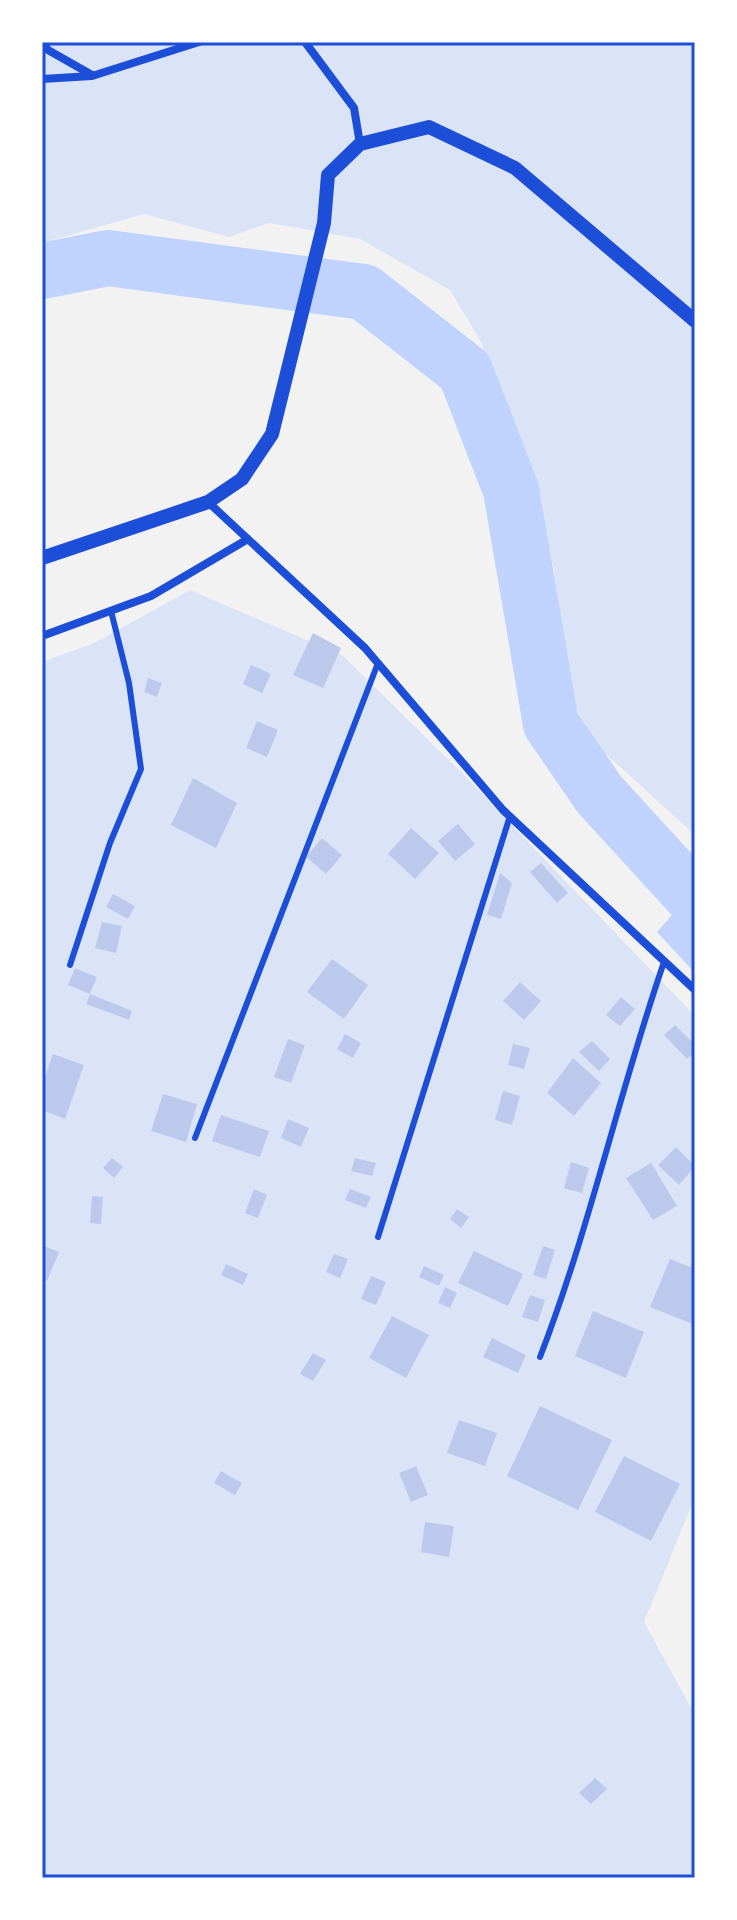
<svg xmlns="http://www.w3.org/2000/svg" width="737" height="1920" font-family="Inter,sans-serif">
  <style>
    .green { fill: #dbe4f7 }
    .water { fill: #bfd3fe }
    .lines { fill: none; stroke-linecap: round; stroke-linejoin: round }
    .river { stroke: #bfd3fe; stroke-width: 56 }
    .building { fill: #bdc9ec }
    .service { stroke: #1d4ed8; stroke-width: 6 }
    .minor { stroke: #1d4ed8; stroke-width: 8 }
    .tertiary { stroke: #1d4ed8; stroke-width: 14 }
    .neatline { fill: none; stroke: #1d4ed8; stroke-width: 3 }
  </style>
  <rect width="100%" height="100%" fill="#f2f2f2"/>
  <!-- green -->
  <path class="green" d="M42,42H695V835L597,746L559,678L554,568L481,342L450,290L360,239L269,223L229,237L144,214L42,243Z
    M190,590L342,655L461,772L695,1016V1497L644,1622L695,1715V1878H42V662L94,643Z"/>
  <!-- water -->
  <path class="water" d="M695,889V973L657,932Z"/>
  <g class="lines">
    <!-- river -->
    <path class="river" d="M42,271L108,258L364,292L465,371L511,490L551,724L599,794L695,899"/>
  </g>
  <!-- building -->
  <path class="building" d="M313,633L341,648L323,688L293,675Z
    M251,665L271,674L262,693L243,684Z
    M148,678L162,683L157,697L144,692Z
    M257,721L278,730L267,757L246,748Z
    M193,778L237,803L216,848L171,825Z
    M458,824L475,844L455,861L438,841Z
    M411,828L439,853L415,879L388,854Z
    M322,838L342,855L326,874L306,857Z
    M541,863L568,893L557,903L530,872Z
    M500,873L512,883L501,919L487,915Z
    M113,894L135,906L128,919L106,907Z
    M102,922L122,926L116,953L95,948Z
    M332,959L368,985L344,1019L307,992Z
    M75,968L97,977L90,994L68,985Z
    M520,982L541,1001L524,1020L503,1001Z
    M90,994L132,1011L129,1020L86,1004Z
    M621,997L635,1009L620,1026L606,1015Z
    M675,1025L695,1045V1052L687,1059L664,1035Z
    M345,1034L361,1043L353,1058L337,1049Z
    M288,1039L305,1045L291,1083L274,1077Z
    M592,1041L610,1059L599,1071L579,1052Z
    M513,1044L530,1048L524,1069L508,1065Z
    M53,1054L84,1065L65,1119L42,1110V1086Z
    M573,1058L601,1083L574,1116L547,1093Z
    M503,1091L520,1096L512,1125L495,1120Z
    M163,1094L197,1104L186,1142L151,1131Z
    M221,1115L269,1131L260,1157L212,1141Z
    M288,1119L309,1128L301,1147L281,1138Z
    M676,1147L695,1166L679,1185L658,1165Z
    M112,1158L123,1167L114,1178L103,1168Z
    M355,1158L376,1163L372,1176L351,1171Z
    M571,1162L589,1168L582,1193L564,1188Z
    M651,1163L677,1206L653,1220L626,1178Z
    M254,1189L267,1195L258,1218L245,1213Z
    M350,1189L371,1197L366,1208L345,1200Z
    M92,1196L103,1197L101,1224L90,1223Z
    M457,1209L469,1217L461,1228L450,1219Z
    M42,1245L59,1252L47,1281L42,1279Z
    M543,1246L555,1250L546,1279L533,1275Z
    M474,1251L523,1274L508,1306L458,1283Z
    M334,1254L348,1259L340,1278L326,1272Z
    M670,1259L695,1269V1325L650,1307Z
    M226,1264L248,1274L243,1285L221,1275Z
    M424,1266L444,1275L439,1286L419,1277Z
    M371,1276L386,1282L376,1305L361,1299Z
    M445,1287L457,1293L450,1308L438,1303Z
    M530,1295L545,1300L538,1322L522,1317Z
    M593,1311L644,1332L626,1378L575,1356Z
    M392,1316L429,1335L406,1378L369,1358Z
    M492,1338L526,1355L518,1373L483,1357Z
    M313,1353L326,1360L313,1381L300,1374Z
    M540,1406L612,1440L578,1510L507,1476Z
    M459,1420L497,1433L485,1466L447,1453Z
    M624,1456L680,1484L651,1541L595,1512Z
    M416,1466L428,1495L411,1502L399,1473Z
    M221,1471L242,1483L235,1495L214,1483Z
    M425,1522L454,1526L449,1557L421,1552Z
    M595,1778L607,1789L591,1804L579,1793Z"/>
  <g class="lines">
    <!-- service -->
    <path class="service" d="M70,965L110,843L141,769L129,683L111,611
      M195,1138L378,663
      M378,1237L510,816
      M540,1357C590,1228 619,1092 664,962"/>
    <!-- minor -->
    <path class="minor" d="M43,42L48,50L92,75
      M305,42L354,108L360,144
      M42,79L92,76L199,42
      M208,502L365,648L503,810L695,990
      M42,636L151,596L248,539"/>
    <!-- tertiary -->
    <path class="tertiary" d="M42,558L208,502L242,479L272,434L324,223L328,175L360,144L429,127L515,168L695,321"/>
  </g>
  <!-- border -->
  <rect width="737" height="1920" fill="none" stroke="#ffffff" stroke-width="88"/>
  <rect x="44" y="44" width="649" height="1832" class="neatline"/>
</svg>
